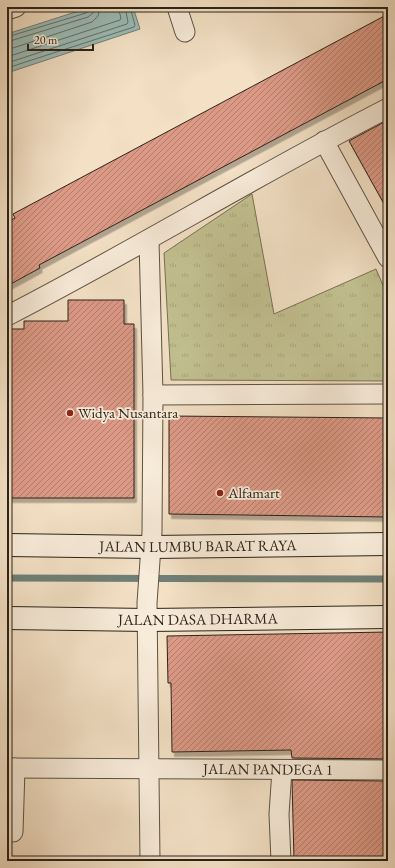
<svg xmlns="http://www.w3.org/2000/svg" width="395" height="868" font-family="'EB Garamond',serif">
  <style>
    .park { fill: url(#park-tufts); stroke: #767254 }
    .water { fill: #9cbcb8; stroke: #6f7f78 }
    .lines { fill: none; stroke-linecap: round; stroke-linejoin: round }
    .shore { stroke: #647068; stroke-width: 1 }
    .stream { stroke: #6f7f78; stroke-width: 7 }
    .building { fill: url(#building-hatch); stroke: #2b2319; filter: url(#shadow) }
    .street-casing { stroke: #5d5244; stroke-width: 21 }
    .secondary-casing { stroke: #2b2319; stroke-width: 24 }
    .street { stroke: #f7ebd9; stroke-width: 19 }
    .secondary { stroke: #f7ebd9; stroke-width: 22 }
    .poi-dot { fill: #8f2418; stroke: #f7ebd9; stroke-width: 1.5 }
    .labels { text-anchor: middle; stroke-width: 3.5; stroke-linejoin: round; paint-order: stroke }
    .poi-label { font-size: 15px; fill: #2b2319; stroke: #f7ebd9; text-anchor: start }
    .street-label { font-size: 15px; fill: #2b2319; stroke: #f7ebd9 }
  </style>
  <defs>
    <pattern id="park-tufts" width="24" height="20" patternUnits="userSpaceOnUse"><rect width="24" height="20" fill="#c2c090"/><path d="M3 7l-1-3M5 7V3M7 7l1-3M15 17l-1-3M17 17v-4M19 17l1-3" fill="none" stroke="#a7a57c"/></pattern>
    <pattern id="building-hatch" width="6" height="6" patternUnits="userSpaceOnUse"><rect width="6" height="6" fill="#dc9986"/><path d="M-1 1l2-2M0 6l6-6M5 7l2-2" fill="none" stroke="#b37c6d"/></pattern>
    <filter id="shadow"><feDropShadow dx="2.5" dy="4.5" stdDeviation="0" flood-color="#0004"/></filter>
  </defs>
  <rect width="100%" height="100%" fill="#f3e0c5"/>
  <filter id="stains"><feTurbulence type="fractalNoise" baseFrequency=".005" numOctaves="4"/><feColorMatrix values="0 0 0 0 .2 0 0 0 0 .09 0 0 0 0 .02 0 0 0 .5 -.17"/></filter>
  <radialGradient id="worn" r=".72"><stop offset=".6" stop-color="#630" stop-opacity="0"/><stop offset="1" stop-color="#630" stop-opacity=".3"/></radialGradient>
  <!-- park -->
  <path class="park" d="M252,194L274,314L376,269L388,297V381L171,380L164,253Z"/>
  <!-- water -->
  <path class="water" d="M91,7H133L140,29L7,73V34Z"/>
  <g class="lines">
    <!-- shore -->
    <path class="shore" d="M7,37L86,13L89,11V7
      M7,42L88,17L93,13L94,7
      M7,49L13,48L92,22L98,16L100,7
      M7,57L120,20L121,18L118,7
      M7,63L127,24L128,22L125,7
      M7,68L134,27L135,25L130,7"/>
    <!-- stream -->
    <path class="stream" d="M7,578L388,579"/>
  </g>
  <!-- building -->
  <path class="building" d="M388,14V79L39,265L40,268L7,286V222L15,218L13,214Z
    M388,120V211L349,141Z
    M68,300H124V324H134V498H7V329H24V321H68Z
    M169,416L388,418V517L169,514Z
    M388,632V759L292,758L291,750L172,752L171,683H168L167,636Z
    M292,780L388,781V861H294Z"/>
  <g class="lines">
    <defs>
      <g id="street">
        <path d="M177,7L185,32"/>
        <path d="M7,10L16,7"/>
        <path d="M324,141L388,258"/>
        <path d="M149,240L153,395L152,532L147,603L150,861"/>
        <path d="M7,316C135,250 259,174 388,108"/>
        <path d="M153,395L388,394"/>
        <path id="s1" d="M7,768L388,770"/>
        <path d="M13,832L15,768"/>
        <path d="M281,861L279,814L282,770"/>
      </g>
      <g id="secondary">
        <path id="s2" d="M7,545L151,547L388,544"/>
        <path id="s3" d="M7,618L148,620L388,617"/>
      </g>
    </defs>
    <!-- street casing -->
    <use href="#street" class="street-casing"/>
    <!-- secondary casing -->
    <use href="#secondary" class="secondary-casing"/>
    <!-- street -->
    <use href="#street" class="street"/>
    <!-- secondary -->
    <use href="#secondary" class="secondary"/>
  </g>
  <!-- markers -->
  <g class="poi-dot">
    <circle cx="70" cy="413" r="4"/>
    <circle cx="220" cy="493" r="4"/>
  </g>
  <g class="labels">
    <!-- poi labels -->
    <g class="poi-label">
      <text x="78" y="418">Widya Nusantara</text>
      <text x="228" y="498">Alfamart</text>
    </g>
    <!-- street labels -->
    <g class="street-label">
      <text dy="5" stroke="none"><textPath href="#s2" startOffset="191">JALAN LUMBU BARAT RAYA</textPath></text>
      <text dy="5" stroke="none"><textPath href="#s3" startOffset="191">JALAN DASA DHARMA</textPath></text>
      <text dy="5" stroke="none"><textPath href="#s1" startOffset="261">JALAN PANDEGA 1</textPath></text>
    </g>
  </g>
  <!-- margin -->
  <rect width="395" height="868" fill="none" stroke="#f3e0c5" stroke-width="24"/>
  <rect x="8" y="8" width="379" height="852" fill="none" stroke="#2b2319" stroke-width="2"/>
  <rect x="12" y="12" width="371" height="844" fill="none" stroke="#2b2319"/>
  <!-- scale -->
  <path d="M28 44v6h65v-6" fill="none" stroke="#2b2319" stroke-width="2"/>
  <text x="34" y="44" font-size="12" fill="#2b2319" stroke="#f7ebd9" stroke-width="3" paint-order="stroke">20 m</text>
  <rect width="100%" height="100%" filter="url(#stains)"/>
  <rect width="100%" height="100%" fill="url(#worn)"/>
</svg>
